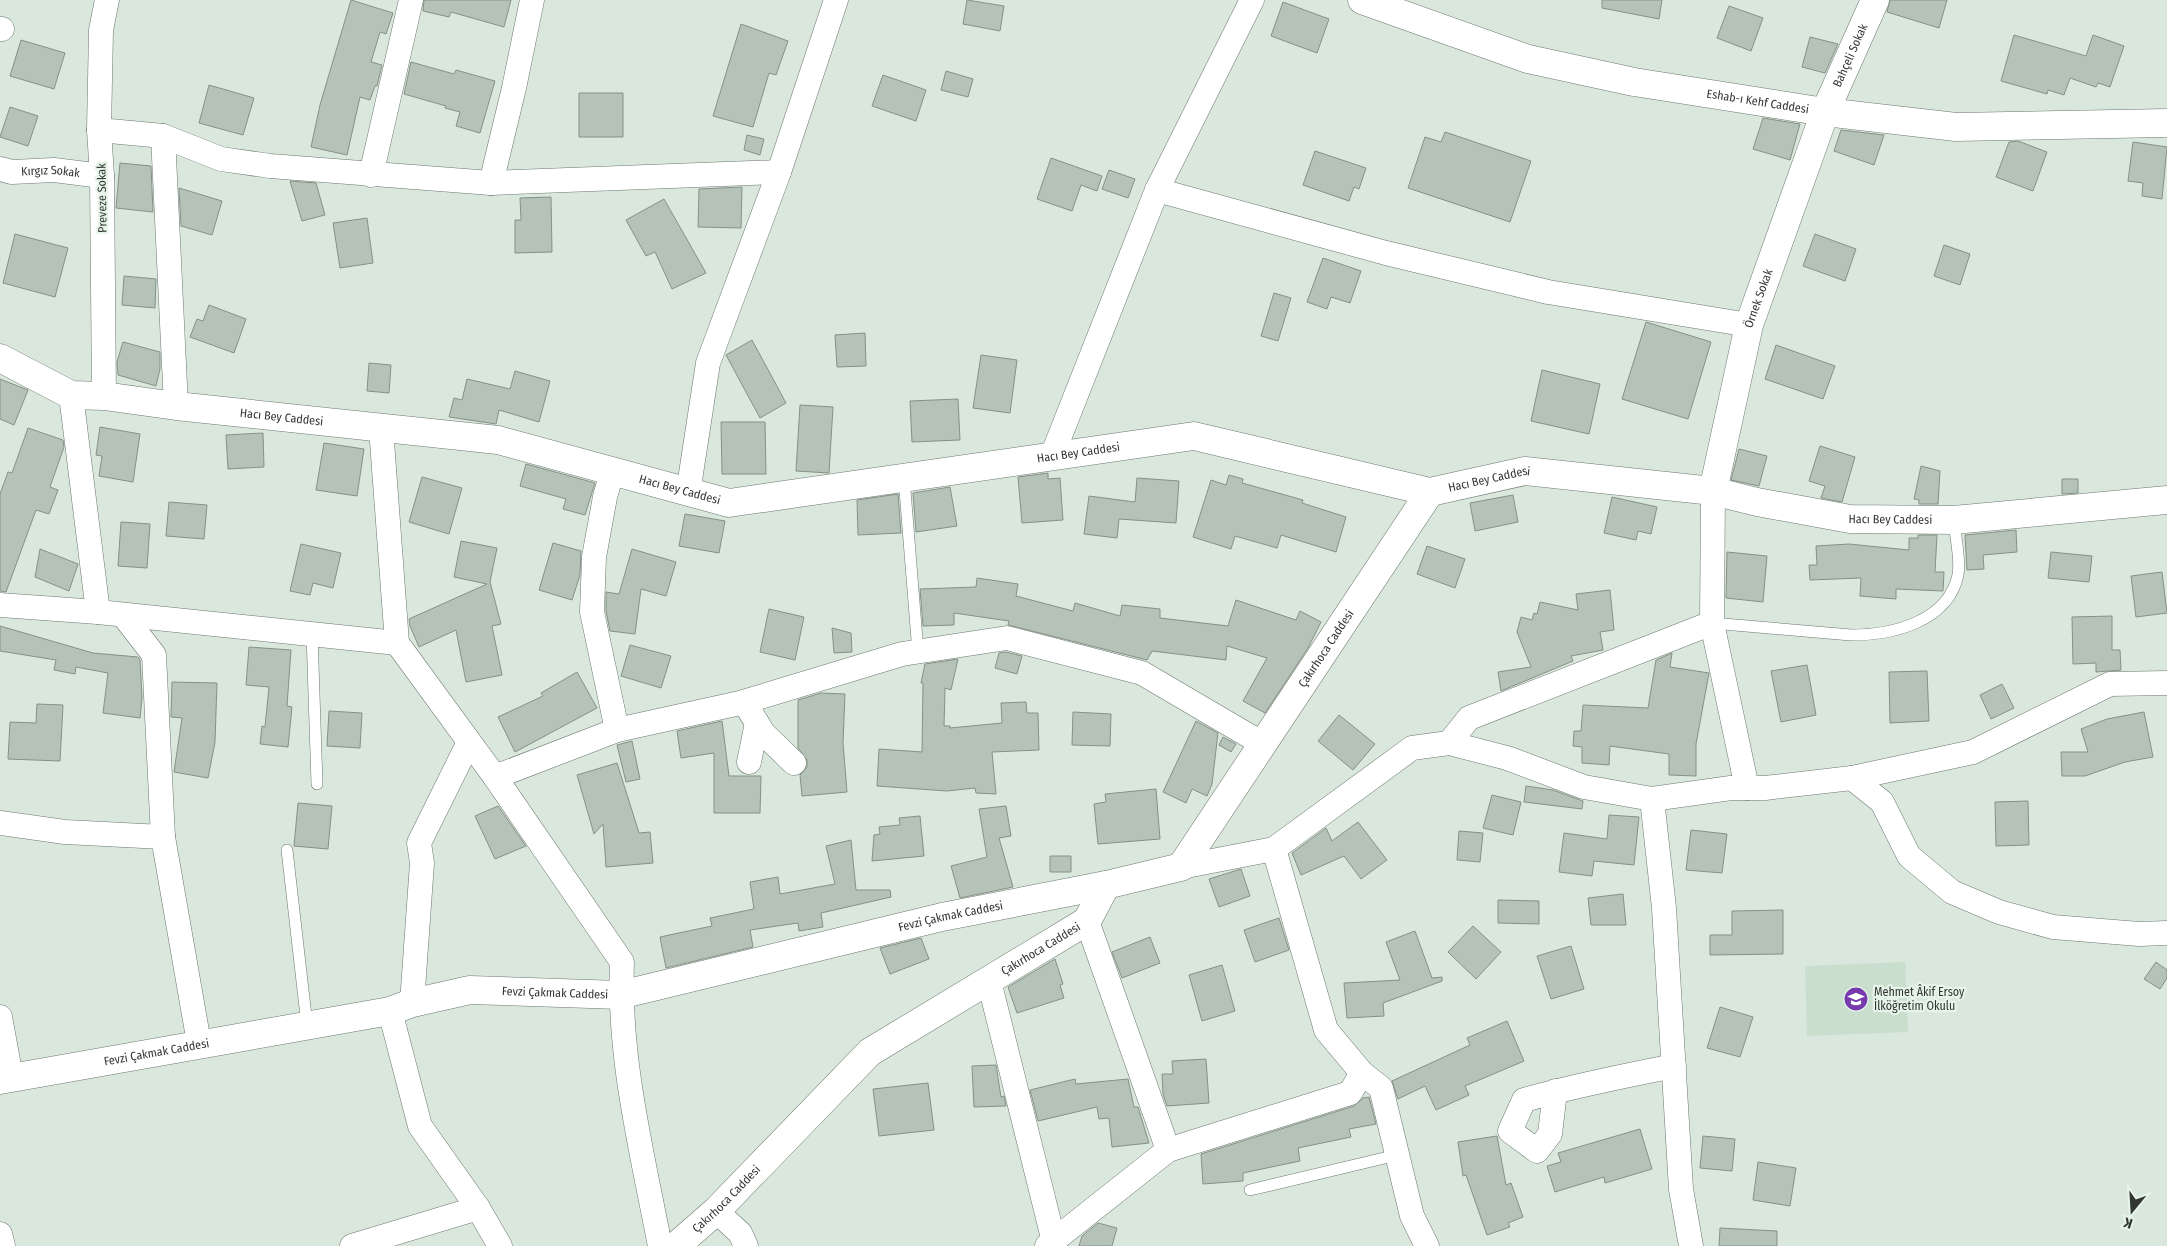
<svg xmlns="http://www.w3.org/2000/svg" width="2167" height="1246" font-family="'Fira Sans Condensed',sans-serif">
  <style>
    .built { fill: #cadecd }
    .building { fill: #b5c2b7; stroke: #859186 }
    .lines { fill: none; stroke-linecap: round; stroke-linejoin: round }
    .service-casing { stroke: #6c786e; stroke-width: 12 }
    .minor-casing { stroke: #6c786e; stroke-width: 25 }
    .tertiary-casing { stroke: #6c786e; stroke-width: 29 }
    .service { stroke: #fff; stroke-width: 11 }
    .minor { stroke: #fff; stroke-width: 24 }
    .tertiary { stroke: #fff; stroke-width: 28 }
    .labels { text-anchor: middle; stroke-width: 4.5; stroke-linejoin: round; paint-order: stroke }
    .street-label { font-size: 12px; fill: #323733; stroke: #e7f4e9 }
    .poi-label { font-size: 12px; fill: #323733; stroke: #e7f4e9; text-anchor: start }
  </style>
  <rect width="100%" height="100%" fill="#dae7dc"/>
  <!-- built -->
  <path class="built" d="M1905,962L1908,1032L1807,1036L1805,966Z"/>
  <!-- building -->
  <path class="building" d="M351,0L393,13L386,34L380,32L371,62L382,65L377,86H375L370,100L360,97L347,155L311,147L320,105Z
    M424,0H511L504,27L451,12L449,17L423,11Z
    M967,0L1004,6L1000,31L963,24Z
    M1602,0H1662L1659,19L1602,8Z
    M1890,0H1947L1939,28L1887,12Z
    M1283,2L1329,19L1317,53L1271,36Z
    M1729,6L1763,18L1751,51L1717,38Z
    M741,24L788,41L776,75L769,73L753,127L713,116Z
    M2014,35L2086,56L2093,35L2124,46L2110,87L2098,83L2096,87L2070,78L2064,95L2048,90L2047,94L2001,81Z
    M1810,37L1838,44L1825,73L1802,67Z
    M21,40L65,53L54,89L10,76Z
    M411,62L454,74L456,70L495,81L480,133L456,126L460,112L445,108L446,106L404,94Z
    M946,71L973,79L968,97L941,90Z
    M883,75L926,90L916,121L872,106Z
    M209,85L254,98L243,135L199,123Z
    M579,93H623V137H579Z
    M10,107L38,116L28,146L0,137Z
    M1763,118L1800,124L1790,160L1753,149Z
    M1841,130L1884,135L1874,165L1834,151Z
    M1445,132L1531,161L1510,222L1408,188L1425,137L1441,142Z
    M747,135L764,139L760,155L744,150Z
    M2018,141L2047,152L2033,191L1996,177L2009,142Z
    M2133,142L2167,147L2162,199L2142,196L2143,183L2128,181Z
    M1315,151L1366,168L1359,189L1354,187L1349,201L1303,185Z
    M1051,158L1102,176L1097,191L1081,185L1072,211L1037,199Z
    M120,163L151,166L153,212L116,208Z
    M1109,170L1135,179L1128,198L1102,189Z
    M290,181L316,183L325,215L302,221Z
    M742,187L741,228L698,227L699,189Z
    M179,188L222,201L212,235L181,226Z
    M551,197L552,252L515,253V220H521L520,198Z
    M664,199L706,273L672,289L655,252L646,256L626,220Z
    M367,218L373,263L340,268L333,223Z
    M15,234L68,248L55,297L3,283Z
    M1815,234L1856,249L1845,281L1803,266Z
    M1944,245L1970,254L1960,285L1934,276Z
    M1323,258L1361,271L1350,303L1331,297L1327,309L1307,302Z
    M124,276L156,279L155,308L122,305Z
    M1274,293L1291,298L1278,341L1261,336Z
    M209,305L246,319L234,353L190,337L197,319L203,321Z
    M1646,322L1711,342L1688,419L1622,399Z
    M865,333L866,366L837,367L835,335Z
    M752,340L786,403L760,418L726,355Z
    M123,342L160,352V369L156,386L118,375L117,362Z
    M1776,345L1835,366L1823,399L1765,379Z
    M981,355L1017,360L1010,413L973,408Z
    M369,363L391,365L389,393L367,391Z
    M1542,370L1600,384L1589,434L1531,421Z
    M515,371L550,381L539,422L499,410L496,424L449,417L454,398L462,400L467,379L510,389Z
    M0,379L28,390L14,425L0,419Z
    M958,399L960,440L912,442L910,401Z
    M800,405L833,407L829,473L796,471Z
    M721,422H765L766,474H722Z
    M100,427L140,434L133,482L99,476L102,456L96,455Z
    M28,428L63,440L64,447L50,487L58,490L49,514L36,510L6,592L0,591V494L8,472L12,473Z
    M263,433L264,467L228,469L226,435Z
    M324,443L364,449L357,496L316,490Z
    M1820,446L1855,457L1842,502L1821,498L1825,486L1809,481Z
    M1739,449L1767,456L1759,486L1731,480Z
    M526,464L595,483L585,515L563,509L566,499L520,486Z
    M1921,466L1940,471L1938,504H1919V500L1914,499Z
    M1048,473V479L1060,478L1063,520L1022,523L1018,477Z
    M1229,475L1243,479L1242,483L1303,500L1302,503L1346,517L1336,552L1281,535L1277,548L1235,536L1231,549L1193,537L1211,480L1226,485Z
    M422,477L462,488L449,534L409,522Z
    M1137,478L1179,481L1176,523L1119,519L1117,538L1084,534L1089,496L1135,502Z
    M2062,479H2078V493L2062,494Z
    M950,487L957,526L916,532L913,493Z
    M898,494L901,533L858,535L857,500Z
    M1513,495L1518,522L1475,531L1470,503Z
    M1612,497L1657,507L1651,534L1638,531L1636,540L1604,533Z
    M169,502L207,505L204,539L166,536Z
    M685,514L725,521L719,553L679,546Z
    M121,522L150,524L147,568L118,566Z
    M2016,530L2017,552L1983,555L1984,569L1967,570L1965,535Z
    M1918,535H1937L1935,572H1944L1943,591L1896,589V599L1860,596L1861,578L1810,580L1809,565H1817L1816,546L1849,544L1909,550V538H1918Z
    M461,541L497,548L490,582L501,624L492,626L502,675L466,682L456,630L419,647L410,626L409,619L487,584L454,577Z
    M553,543L581,551L580,575L572,600L539,590Z
    M301,544L341,553L333,588L313,583L310,595L290,591Z
    M1427,546L1465,559L1455,588L1417,574Z
    M40,549L78,564L69,591L35,577Z
    M632,549L676,562L666,596L641,589L635,634L610,631L606,611V592L619,594Z
    M1727,552L1767,556L1763,602L1726,598Z
    M2051,552L2092,556L2089,582L2048,578Z
    M2162,572L2167,613L2136,617L2131,576Z
    M977,578L1018,584L1016,596L1073,611L1075,603L1120,616L1122,605L1160,609V618L1228,626L1236,600L1296,620L1300,611L1321,622L1308,648L1265,713L1243,701L1267,658L1227,646L1226,660L1152,651L1147,660L1008,625L1009,621L954,613V625L923,626L920,589L976,587Z
    M1610,590L1614,630L1600,632L1603,650L1571,656L1573,661L1501,691L1498,672L1531,667L1517,632L1521,617L1532,620L1534,613L1537,614L1540,602L1578,610L1576,594Z
    M769,609L804,617L795,660L760,652Z
    M2112,616V650H2120L2121,670L2096,672V663L2073,664L2072,617Z
    M0,626L93,653L138,657L140,660L142,698L140,718L103,713L108,673L76,667L75,674L54,670L56,660L0,651Z
    M832,628L851,633L852,652L834,653Z
    M630,645L671,656L661,688L621,676Z
    M249,647L291,650L287,706L292,707L288,747L260,744L262,726L265,727L269,687L246,685Z
    M1006,652L1022,656L1017,674L995,668L999,653Z
    M1672,653L1670,667L1709,673L1696,744V776L1669,775V754L1610,746L1609,765L1582,763V747L1573,746L1574,731H1581L1583,705L1648,708L1656,660Z
    M958,659L951,690L945,688L944,726H950V728L1002,723L1001,703L1026,702L1027,713H1038L1039,750L992,752L996,794L976,793L975,788L947,791L877,786L879,749L922,752L923,683H921L925,664Z
    M1807,665L1816,715L1781,722L1771,671Z
    M1927,671L1929,721L1890,723L1889,672Z
    M577,672L597,708L515,752L498,717L543,696L541,693Z
    M172,682L217,683L215,742L208,778L174,772L182,718L171,717Z
    M2002,684L2014,708L1991,719L1980,695Z
    M821,693L845,694L843,743L847,792L802,796L800,775L807,767V760L798,748V700Z
    M37,704L63,705L60,761L8,759L10,722L36,723Z
    M329,711L362,713L360,748L327,746Z
    M1073,712L1111,714L1110,746L1072,745Z
    M2144,712L2153,757L2125,762L2085,776H2062L2061,752H2088L2081,729L2107,719Z
    M1339,715L1375,744L1353,770L1318,741Z
    M722,721L729,776H761L760,813H714V753L681,758L677,731Z
    M1196,721L1218,733L1212,784L1207,796L1192,789L1186,803L1163,792Z
    M1223,737L1236,744L1231,752L1219,745Z
    M632,741L640,779L626,782L617,745Z
    M617,763L639,833L650,832L653,863L606,867L603,824L594,834L577,775Z
    M1526,786L1553,790L1583,801L1582,809L1524,802Z
    M1156,789L1160,839L1098,844L1094,804L1106,802L1105,794Z
    M1492,795L1521,802L1513,835L1483,828Z
    M2028,801L2029,845L1996,846L1995,802Z
    M298,803L332,806L328,849L294,846Z
    M498,806L526,846L495,859L475,816Z
    M1006,806L1011,836L999,838L1013,887L960,898L951,866L987,857L979,809Z
    M1609,815L1639,817L1634,865L1594,861L1592,876L1559,872L1564,833L1607,839Z
    M920,816L924,856L872,861L874,835L880,834L879,827L900,825L899,818Z
    M1358,822L1387,860L1361,879L1344,856L1301,875L1292,853L1326,828L1332,841Z
    M1691,830L1727,834L1722,873L1686,870Z
    M1459,831L1483,833L1480,862L1457,860Z
    M851,840L856,890H890L891,897L821,913L823,927L799,931L798,923L750,930L753,947L666,968L660,937L712,926L710,918L754,909L750,882L778,877L780,894L835,884L826,846Z
    M1050,856H1071V872H1050Z
    M1241,869L1250,896L1219,907L1209,879Z
    M1623,894L1626,925H1591L1588,898Z
    M1498,900L1539,901V924L1498,923Z
    M1783,910V954L1710,955V935H1732V911Z
    M1279,918L1289,950L1255,962L1244,930Z
    M1473,926L1501,952L1476,979L1448,952Z
    M1415,931L1432,978L1442,977V981L1383,1003L1384,1016L1347,1018L1344,983L1400,980L1386,942Z
    M1150,937L1160,963L1122,978L1112,952Z
    M921,938L929,959L890,974L880,948Z
    M1571,946L1584,989L1551,999L1537,956Z
    M1055,959L1063,984L1060,985L1064,998L1017,1013L1008,987Z
    M2156,962L2167,970V978L2160,989L2144,979Z
    M1222,965L1235,1011L1202,1021L1189,975Z
    M1720,1007L1753,1017L1740,1057L1707,1048Z
    M1507,1021L1524,1061L1465,1086L1469,1095L1436,1110L1425,1086L1398,1099L1392,1081L1470,1045L1467,1038Z
    M1206,1059L1209,1103L1167,1106L1163,1094L1162,1074H1173L1172,1061Z
    M996,1065L1001,1097L1004,1096L1006,1106L974,1107L972,1066Z
    M1075,1079L1076,1084L1128,1079L1134,1107H1138L1149,1143L1112,1147L1109,1118L1099,1119L1097,1107L1038,1121L1030,1090Z
    M928,1083L934,1130L879,1136L873,1089Z
    M1369,1097L1376,1124L1349,1129L1351,1137L1298,1148L1300,1161L1243,1173V1181L1203,1184L1201,1154L1354,1106L1363,1098Z
    M1640,1129L1652,1169L1605,1183L1604,1177L1555,1192L1547,1166L1561,1162L1558,1153Z
    M1497,1136L1506,1185L1511,1183L1523,1217L1508,1223L1510,1227L1487,1235L1466,1175L1463,1176L1458,1142Z
    M1703,1136L1735,1139L1732,1171L1700,1168Z
    M1758,1162L1796,1168L1790,1206L1753,1200Z
    M1098,1223L1117,1228L1112,1246H1079L1082,1236Z
    M1720,1228L1777,1231V1246H1719Z"/>
  <g class="lines">
    <defs>
      <path id="service" d="M904,478L918,652
        M1712,623L1851,635C1892,635 1948,622 1958,575C1961,559 1955,537 1954,520
        M312,634L317,784
        M287,850L307,1025
        M1250,1190L1397,1155"/>
      <g id="minor">
        <path d="M0,29H2"/>
        <path d="M99,130L163,136L221,159L270,166L491,183L779,172"/>
        <path d="M163,136L176,406"/>
        <path id="s1" d="M0,169L12,172L54,170L102,176"/>
        <path d="M371,175L411,0"/>
        <path d="M491,183L514,88L532,0"/>
        <path d="M1157,190L1386,253L1548,292L1749,325"/>
        <path d="M71,395L98,612"/>
        <path d="M104,396L102,176L99,130L101,30L107,0"/>
        <path d="M381,428L397,643L495,777L622,962C618,1058 642,1152 660,1246"/>
        <path d="M1052,456L1157,190L1252,0"/>
        <path d="M612,472L605,497L594,557L592,612L617,730"/>
        <path d="M1713,491L1712,623L1747,788"/>
        <path d="M688,493L708,363L779,172L836,0"/>
        <path d="M0,605L98,612L397,643"/>
        <path d="M123,615L154,655L163,837L199,1043"/>
        <path d="M744,702L764,734L794,763"/>
        <path d="M1449,743L1469,718L1712,623"/>
        <path d="M749,762L757,723"/>
        <path d="M495,777L617,730L740,703L902,654L1007,638L1142,673L1263,744"/>
        <path d="M1852,778L1882,802L1909,856L1952,892L1999,912L2053,927L2139,934L2167,933"/>
        <path d="M1652,799L1664,908L1681,1189L1691,1246"/>
        <path d="M0,823L65,832L163,837"/>
        <path d="M1274,849L1326,1030L1362,1073L1381,1088L1412,1216L1427,1246"/>
        <path d="M1181,867L1274,849L1412,748L1449,743L1507,758L1584,787L1652,799L1731,788H1765L1852,778L1973,752L2110,684L2167,683"/>
        <path d="M1087,921L1168,1150"/>
        <path d="M989,981L1055,1246"/>
        <path d="M412,1003L422,863L419,843L469,742"/>
        <path d="M390,1011L420,1126L478,1208L500,1246"/>
        <path d="M0,1017L11,1077"/>
        <path d="M1555,1091L1550,1134L1537,1151L1510,1131L1524,1100C1573,1086 1623,1076 1674,1066"/>
        <path d="M716,1211L740,1233L746,1246"/>
        <path d="M0,1234L3,1246"/>
        <path d="M352,1246L478,1208"/>
        <path d="M1047,1246L1168,1150L1350,1093L1362,1073"/>
      </g>
      <g id="tertiary">
        <path id="s2" d="M1362,0L1528,59L1634,82L1825,112L1956,127L2167,123"/>
        <path id="s3" d="M0,358L71,395L104,396L176,406L498,440L729,503L1194,436L1430,492L1525,471L1713,491L1757,502L1850,519L1954,520L2167,500"/>
        <path id="s4" d="M1713,491L1749,325L1825,112L1875,0"/>
        <path id="s5" d="M0,1080L390,1011L412,1003L470,990L620,995L942,917L1106,885"/>
        <path id="s6" d="M676,1246L716,1211L870,1052L1087,921L1106,885L1181,867L1430,492"/>
      </g>
    </defs>
    <!-- service casing -->
    <use href="#service" class="service-casing"/>
    <!-- minor casing -->
    <use href="#minor" class="minor-casing"/>
    <!-- tertiary casing -->
    <use href="#tertiary" class="tertiary-casing"/>
    <!-- service -->
    <use href="#service" class="service"/>
    <!-- minor -->
    <use href="#minor" class="minor"/>
    <!-- tertiary -->
    <use href="#tertiary" class="tertiary"/>
  </g>
  <!-- icons -->
  <defs>
    <symbol id="school-disc" viewBox="-11 -11 22 22"><circle r="9.5" fill="#7639ae" stroke="#e7f4e9"/><path d="M0-5L7-2L0 1L-7-2ZM-4 1L0 2.5L4 1V4Q0 6-4 4Z" fill="#fff"/></symbol>
  </defs>
  <g fill-rule="evenodd">
    <use href="#school-disc" x="1842" y="985" width="28" height="28"/>
  </g>
  <g class="labels">
    <!-- street labels -->
    <g class="street-label">
      <text dy="4" stroke="none"><textPath href="#s4" startOffset="458">Bahçeli Sokak</textPath></text>
      <text dy="4" stroke="none"><textPath href="#s2" startOffset="410">Eshab-ı Kehf Caddesi</textPath></text>
      <text dy="4" stroke="none"><textPath href="#s1" startOffset="51">Kırgız Sokak</textPath></text>
      <text transform="translate(102 198) rotate(-91)" y="4">Preveze Sokak</text>
      <text dy="4" stroke="none"><textPath href="#s4" startOffset="198">Örnek Sokak</textPath></text>
      <text dy="4" stroke="none"><textPath href="#s3" startOffset="292">Hacı Bey Caddesi</textPath></text>
      <text dy="4" stroke="none"><textPath href="#s3" startOffset="1102">Hacı Bey Caddesi</textPath></text>
      <text dy="4" stroke="none"><textPath href="#s3" startOffset="1522">Hacı Bey Caddesi</textPath></text>
      <text dy="4" stroke="none"><textPath href="#s3" startOffset="698">Hacı Bey Caddesi</textPath></text>
      <text dy="4" stroke="none"><textPath href="#s3" startOffset="1928">Hacı Bey Caddesi</textPath></text>
      <text dy="4" stroke="none"><textPath href="#s6" startOffset="908">Çakırhoca Caddesi</textPath></text>
      <text dy="4" stroke="none"><textPath href="#s5" startOffset="969">Fevzi Çakmak Caddesi</textPath></text>
      <text dy="4" stroke="none"><textPath href="#s6" startOffset="474">Çakırhoca Caddesi</textPath></text>
      <text dy="4" stroke="none"><textPath href="#s5" startOffset="564">Fevzi Çakmak Caddesi</textPath></text>
      <text dy="4" stroke="none"><textPath href="#s5" startOffset="159">Fevzi Çakmak Caddesi</textPath></text>
      <text dy="4" stroke="none"><textPath href="#s6" startOffset="69">Çakırhoca Caddesi</textPath></text>
    </g>
    <!-- poi labels -->
    <g class="poi-label">
      <text x="1874" y="996">Mehmet Âkif Ersoy<tspan x="1874" dy="14">İlköğretim Okulu</tspan></text>
    </g>
  </g>
  <!-- north arrow -->
  <g transform="translate(2132 1211) rotate(198)" stroke="#e7f4e9" stroke-width="4" paint-order="stroke">
  <path d="M0-4L9 19L0 12L-9 19Z" fill="#323733"/>
  <text y="-8" font-size="14" font-weight="bold" text-anchor="middle" fill="#323733">K</text>
  </g>
</svg>
